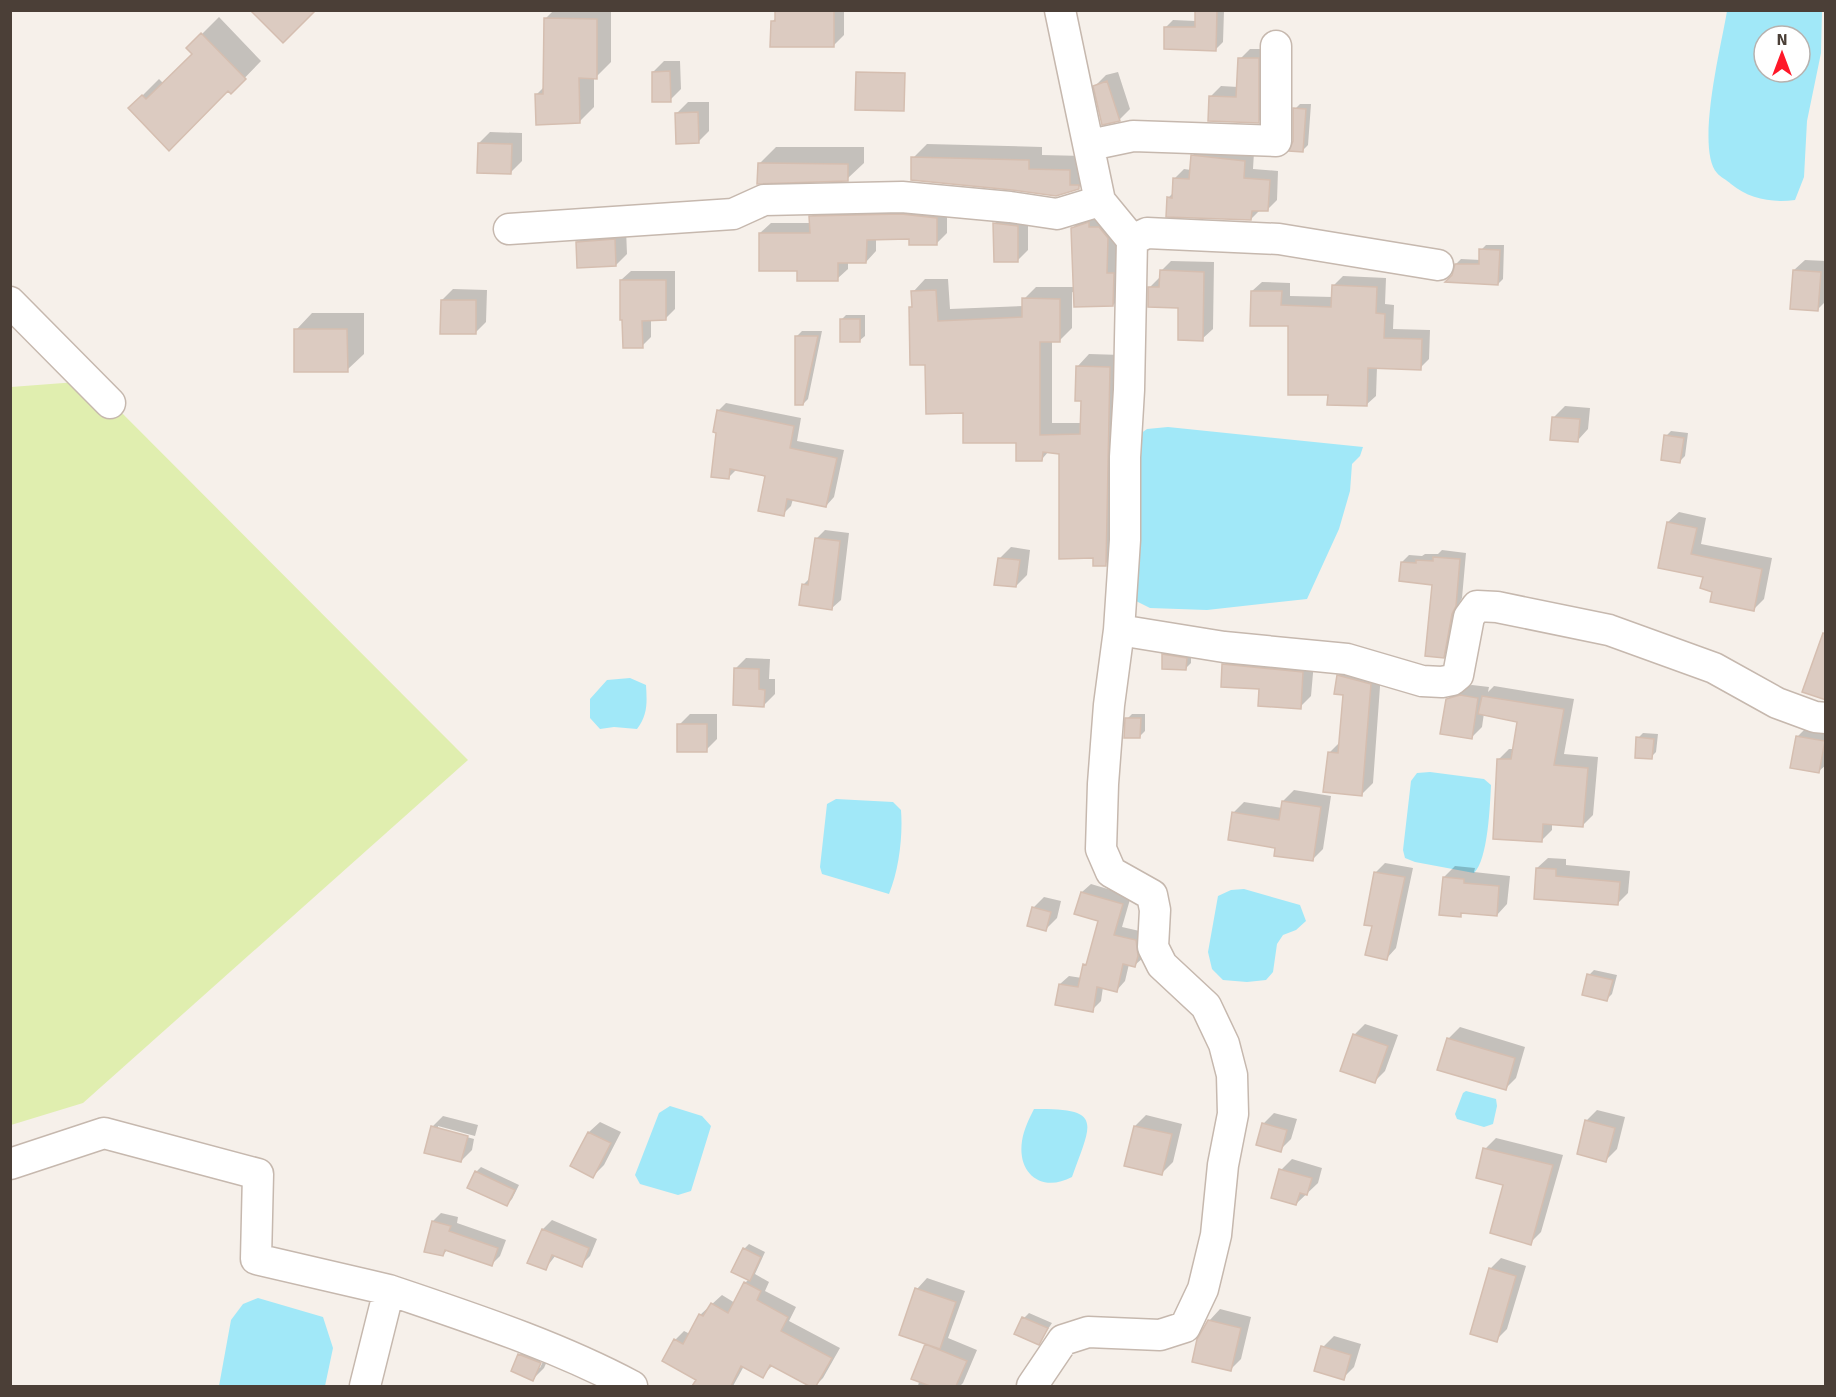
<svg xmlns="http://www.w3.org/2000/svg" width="1836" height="1397" font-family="Signika,sans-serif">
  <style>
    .green { fill: #e0eeaf }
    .water { fill: #a1e8f8; fill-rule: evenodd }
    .shadow { fill: #0003; fill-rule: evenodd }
    .building { fill: #dccbc1; stroke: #d5beb0; stroke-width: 1.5 }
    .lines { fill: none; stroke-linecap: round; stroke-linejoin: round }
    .minor-casing { stroke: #c6b8ae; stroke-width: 33 }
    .minor { stroke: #fff; stroke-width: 30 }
  </style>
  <rect width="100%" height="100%" fill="#f6f0ea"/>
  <!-- green -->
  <path class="green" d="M90,381L468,760L83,1103L11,1125V387Z"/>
  <!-- water -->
  <path class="water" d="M1727,11H1822L1821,53L1807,121L1804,177L1795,200C1772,203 1749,199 1731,184C1727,180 1720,177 1717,173C1695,148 1722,43 1727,11ZM1764,36H1800V72H1764Z
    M1168,427L1363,447L1360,456L1352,464L1350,491L1339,529L1307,599L1207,610L1150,608L1136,601L1140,434L1147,429Z
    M630,678L646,685C647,702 648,715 637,729L614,727L600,729L590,718V699L607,680Z
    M1430,772L1484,779L1491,785C1490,805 1488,860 1474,873L1415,862L1405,858L1403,850L1411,781L1417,773Z
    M836,799L893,802L901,810C903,836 899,870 889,894L822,874L820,867L827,804Z
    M1244,889L1300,905L1306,921L1296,930L1283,935L1277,944L1273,972L1266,980L1247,982L1223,980L1212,969L1208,952L1218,896L1231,890Z
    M1466,1091L1496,1099L1497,1106L1493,1124L1484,1127L1457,1119L1455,1114L1463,1093Z
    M670,1106L702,1116L711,1126L691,1191L678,1195L640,1184L635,1175L659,1113Z
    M1034,1109C1105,1108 1091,1123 1072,1177C1042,1193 1017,1174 1022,1141C1024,1129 1029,1119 1034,1109Z
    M258,1298L323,1317L333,1348L325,1386H219L231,1320L243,1304Z"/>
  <!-- shadow -->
  <path class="shadow" d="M554,10H611V62L596,77H594V107L579,122L537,94L545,86V19Z
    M777,10H844V35L834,45L772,22L776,18Z
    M1197,10H1234L1224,11L1223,42L1216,49L1166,27L1173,20L1196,21Z
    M219,17L261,61L231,92L228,89L130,108L159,79L164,84L194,54L188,48Z
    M1250,49H1269V111L1258,122L1210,97L1221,86L1238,87L1240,59Z
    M664,61H680L681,89L670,100L653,72Z
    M1118,72L1130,109L1119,120L1095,86L1106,75Z
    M688,102H709V131L698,142L677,113Z
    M1300,104H1311L1308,145L1302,151L1295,141V109Z
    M490,132L522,133V161L511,172L479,143Z
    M927,144L1042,147V155L1084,156L1093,173L1078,188L913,158Z
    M1202,146L1254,152L1253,169L1278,171L1277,200L1267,210H1260L1251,219L1168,198L1173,193L1174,179L1184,169L1191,170L1192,156Z
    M776,147H864V163L847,179L759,164Z
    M821,206L947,208V233L937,243L910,238L876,239V251L866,262L848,261V269L837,279L798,270L760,233L771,223H811V217Z
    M1100,212L1118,226L1124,294L1113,305L1072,292V328L1059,341H1052V423H1082V400L1077,367L1089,354L1122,355L1118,552L1105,564L1094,557L1060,452L1049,451L1042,459L1018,442L964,412L927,364L911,308L913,305V292L925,279H948L950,309L1024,306V299L1036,287H1074L1072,229L1083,217Z
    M1006,213L1028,215V250L1017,261L995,223Z
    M626,229L627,254L616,265L578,242L589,231Z
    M1486,245H1504L1503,279L1498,284L1453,276L1456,264L1461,259L1481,260V250Z
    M1805,260L1826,261V301L1818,309L1794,270Z
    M1171,261L1214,262L1213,329L1202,339L1180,307L1150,287L1160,277L1161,271Z
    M631,271H675V309L665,319H651V337L642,346L621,280Z
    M1343,276L1386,278L1385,304L1394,305L1393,329L1430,330L1429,359L1420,368L1377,367L1376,396L1366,405L1329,394L1290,325L1252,291L1262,282L1290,283V296L1333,297L1334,285Z
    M453,289L487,290L486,322L475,333L442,300Z
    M312,313H364V354L347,370L296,330Z
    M846,315H865V336L859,341L841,320Z
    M802,331H822L808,399L803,404L797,336Z
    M726,403L801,418L797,441L844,450L834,497L826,506L793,499L791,506L783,514L767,475L737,469L729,477L718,411Z
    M1565,406L1590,408L1588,429L1578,440L1554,417Z
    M1671,431L1688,433L1685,456L1680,461L1666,436Z
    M1679,512L1706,518L1701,544L1772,558L1764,599L1753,610L1714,590L1668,522Z
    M825,530L849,533L841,600L832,608L803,585L811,577L816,539Z
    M1011,547L1030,550L1027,575L1016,586L1000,558Z
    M1442,550L1466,553L1462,598L1458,605L1450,649L1443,656L1433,584L1402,562L1409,555L1422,556L1425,554H1438Z
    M1169,650L1191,654V663L1186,668L1164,655Z
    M1234,655L1314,662L1311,696L1300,707L1261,687L1223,666Z
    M746,658L770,659L769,679H775V694L764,705L735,669Z
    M1349,665L1381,673L1373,783L1362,794L1329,753L1340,742L1345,694L1338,676Z
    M1472,685L1489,687L1488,692L1494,686L1574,699L1564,754L1598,757L1593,815L1582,826L1552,823V830L1541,841L1499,759L1509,749H1514L1519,720L1484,713L1482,727L1471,738L1447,700L1458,688Z
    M690,714H717V739L706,750L679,725Z
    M1132,714H1145V731L1140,736L1127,719Z
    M1808,726L1826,729V765L1819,771L1797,737Z
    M1643,733L1658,734L1656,752L1651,757L1638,738Z
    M1294,790L1331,796L1323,849L1312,860L1277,846L1233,813L1244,802L1282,808L1283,801Z
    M1548,858L1566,859V865L1630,871L1628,893L1617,904L1537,868Z
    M1385,863L1413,868L1396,948L1387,958L1373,925L1375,873Z
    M1455,866L1475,868L1474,872L1510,876L1507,904L1497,915L1464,912L1460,915L1444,877Z
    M1091,884L1131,896L1122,927L1144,932V957L1135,965L1129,964L1125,981L1117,990L1103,987L1101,1001L1092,1010L1060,984L1069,976L1082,978L1084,965L1089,961L1100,920L1082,892Z
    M1044,897L1061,901L1057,918L1046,929L1033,908Z
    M1594,970L1617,975L1612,994L1607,999L1589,975Z
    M1365,1024L1398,1035L1385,1071L1374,1082L1354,1035Z
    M1460,1027L1525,1047L1516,1078L1505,1089L1439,1069L1449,1038Z
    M1597,1110L1625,1117L1617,1149L1606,1160L1586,1121Z
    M1274,1113L1297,1119L1291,1139L1280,1150L1263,1124Z
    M1146,1115L1182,1124L1173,1162L1162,1173L1135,1126Z
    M443,1116L478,1125L475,1136L438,1126V1129L474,1139L472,1150L461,1161L432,1127Z
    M600,1122L621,1132L604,1165L593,1176L572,1165L589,1132Z
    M1496,1138L1563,1155L1541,1232L1530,1243L1505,1184L1485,1149Z
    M1292,1159L1322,1168L1318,1183L1296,1204L1281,1170Z
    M481,1167L519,1185L512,1199L507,1204L476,1172Z
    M441,1213L458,1217L457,1223L506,1240L500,1256L492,1264L448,1249L443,1255L433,1221Z
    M552,1220L597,1239L590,1256L581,1265L556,1255L545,1269L543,1229Z
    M749,1244L765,1252L755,1274L769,1282L765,1291L796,1307L789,1321L840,1348L823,1378L815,1386L773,1365L762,1376L744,1366L733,1386H694L698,1379L675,1340L684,1331L690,1334L700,1315L722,1295L735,1303L745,1283L749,1279L744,1249Z
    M1501,1258L1526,1266L1507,1329L1496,1340L1490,1269Z
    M927,1278L965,1291L948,1338L977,1350L963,1383L960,1386H918L928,1343L917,1289Z
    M1220,1309L1251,1317L1241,1359L1230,1370L1209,1321Z
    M1029,1313L1052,1323L1039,1343L1024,1318Z
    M1334,1336L1361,1344L1354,1367L1343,1378L1323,1347Z
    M530,1344L551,1352L544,1368L533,1379L519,1355ZM543,1355L545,1357L540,1368H537Z"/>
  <!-- building -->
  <path class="building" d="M250,10H316L283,43Z
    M775,10H834V47H770L771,21H775Z
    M1195,10H1217L1216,51L1164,49V27H1195Z
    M544,18L597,19V79L579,78L580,123L536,125L535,94H543Z
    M201,33L246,79L231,94L228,91L169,151L128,108L142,95L146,99L192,54L186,48Z
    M1238,58H1259V123L1208,121L1209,96L1236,97Z
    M670,71L671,102H652V72Z
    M856,72L905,73L904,111L855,110Z
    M1107,81L1120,121L1102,125L1093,86Z
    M1293,108L1306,109L1303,152L1289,151L1293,141Z
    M698,112L699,143L676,144L675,113Z
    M478,143L512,144L511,174L477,173Z
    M1191,155L1245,161L1244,178L1270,180L1268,211H1252L1251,220L1166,217L1167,197L1172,198L1173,178L1189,179Z
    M911,157L1029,160V169L1070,170V185H1079V189L1056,196L1012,190L911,180Z
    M758,163L848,164V181L757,184Z
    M901,214L937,218V245H909V239L867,240L866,263H838V281H797V271H759V233H810L809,216Z
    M1089,222V227H1099L1108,238L1107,273H1114L1113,306L1074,307L1071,228Z
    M993,223L1018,226V262H994Z
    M615,239L616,266L577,268L576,242Z
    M1479,249L1500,250L1498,285L1445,282L1452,275L1455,264H1479Z
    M1160,270L1204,272L1203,341L1178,340V308L1148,307V287H1159Z
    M1793,270L1821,272L1818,311L1790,309Z
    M620,280H666V320L642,321L643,348H623L622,320H620Z
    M1332,285L1377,287L1376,313L1385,314L1384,338L1422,339L1421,370L1368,368L1367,406L1327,405L1328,395H1288V326H1250L1251,291H1282L1281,305L1331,307Z
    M936,290L938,321L1022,317V298L1060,299V342H1040V435L1080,434L1081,401H1075L1076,366L1110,367L1106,566H1093V558L1059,559V454L1043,452L1042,461H1016V443H963V413L926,414L925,365H910L909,307H912L911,291Z
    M441,300H476V334H440Z
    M840,319H860V342H840Z
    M294,329H347L348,372H294Z
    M795,336H818L803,405H795Z
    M717,410L794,426L790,448L837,458L826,507L787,499L784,516L758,511L765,476L730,469L729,479L711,477L716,433L713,432Z
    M1552,417L1580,419L1578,442L1550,440Z
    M1664,435L1684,438L1680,463L1661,460Z
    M1667,522L1697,528L1691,554L1762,569L1754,611L1710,602L1712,592L1700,588L1703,577L1658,568Z
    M815,538L840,541L832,610L799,605L802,584L808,585Z
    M1433,557L1460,559L1456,606L1452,614L1444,658L1425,656L1432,585L1399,581L1401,562L1416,563V560L1433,561Z
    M998,558L1020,560L1016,587L994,585Z
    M1823,633L1826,634V700L1802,692Z
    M1162,654L1187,658L1186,670L1162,669Z
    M1222,664L1303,672L1301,709L1258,706L1259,689L1221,687Z
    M734,668L759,669V689L765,690L764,707L733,705Z
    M1337,675L1371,684L1362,796L1323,792L1328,752L1338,753L1343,695L1334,694Z
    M1460,695L1478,698L1472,739L1440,734L1446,699Z
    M1482,696L1564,709L1554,765L1588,768L1583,827L1543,824L1542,842L1493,839L1497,759H1511L1517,722L1478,714Z
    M1125,718H1141L1140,738H1124Z
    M677,724H707V752H677Z
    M1796,736L1825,741L1819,773L1790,768Z
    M1636,737L1654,739L1652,759L1635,758Z
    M1282,801L1321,807L1313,861L1274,856L1275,848L1228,840L1232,812L1279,820Z
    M1536,868L1556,869V876L1620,882L1618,905L1534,899Z
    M1374,872L1405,877L1387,960L1365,955L1372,926L1364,925Z
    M1443,877L1464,879V883L1499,886L1497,916L1461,913V917L1439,915Z
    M1081,892L1123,904L1114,935L1136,940L1138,956L1135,967L1123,964L1117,992L1097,987L1093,1012L1055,1005L1059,984L1078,987L1083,964L1086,965L1098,921L1074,914Z
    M1032,907L1051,912L1046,931L1027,926Z
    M1587,974L1613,980L1607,1001L1582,995Z
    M1353,1034L1388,1046L1375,1083L1340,1071Z
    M1447,1038L1515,1058L1506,1090L1437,1070Z
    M1585,1120L1615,1128L1606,1162L1577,1154Z
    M1262,1123L1287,1130L1281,1152L1256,1145Z
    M431,1126L468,1136L461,1162L424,1153Z
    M1134,1126L1172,1134L1162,1175L1124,1166Z
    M588,1132L611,1143L593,1178L570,1166Z
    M1483,1148L1553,1165L1531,1245L1490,1233L1503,1185L1476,1178Z
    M1279,1169L1312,1178L1307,1195L1300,1193L1296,1205L1271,1198Z
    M475,1171L515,1190L507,1206L467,1188Z
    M432,1221L451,1226L449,1231L498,1248L492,1266L445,1250L443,1256L424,1252Z
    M542,1229L589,1248L582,1267L552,1255L546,1270L527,1263Z
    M743,1248L761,1257L750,1281L731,1272Z
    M1489,1268L1516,1276L1497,1342L1470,1334Z
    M744,1282L761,1291L757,1300L788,1317L781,1331L832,1358L816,1386H809L770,1365L763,1378L741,1366L731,1386H692L696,1380L662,1361L674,1339L683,1344L699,1314L703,1316L711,1303L728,1313Z
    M915,1288L956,1302L940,1349L899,1335Z
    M1022,1317L1048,1328L1039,1345L1014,1334Z
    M1208,1320L1241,1328L1231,1371L1192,1362L1197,1339Z
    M925,1344L967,1361L956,1386H930L911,1379Z
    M1321,1346L1351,1355L1344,1380L1314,1371Z
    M518,1354L541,1363L533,1381L511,1371Z"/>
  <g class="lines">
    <defs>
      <path id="minor" d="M1090,145L1133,136L1276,141V46
        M509,229L733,214L764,200L902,197L1010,207L1057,214L1100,201L1060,10
        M1132,240L1147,233L1279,239L1438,265
        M10,302L110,403
        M1119,630L1224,647L1347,659L1422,681L1442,682L1452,680L1458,675L1469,617L1477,606L1497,607L1609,630L1714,668L1777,703L1815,717L1826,718
        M10,1164L104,1133L258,1174L256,1259L389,1290L365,1386
        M389,1290C471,1318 555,1345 632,1386
        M1032,1386L1063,1340L1088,1332L1160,1335L1185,1327L1203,1289L1216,1235L1223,1165L1233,1114L1232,1075L1224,1044L1206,1006L1162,965L1153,947L1155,910L1152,895L1111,872L1101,849L1103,784L1109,705L1119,630L1125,540V457L1129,390L1132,240L1100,201"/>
    </defs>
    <!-- minor casing -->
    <use href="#minor" class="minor-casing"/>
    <!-- minor -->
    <use href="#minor" class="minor"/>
  </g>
  <!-- border -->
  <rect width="1836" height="1397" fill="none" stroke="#4b3f37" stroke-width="24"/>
  <!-- north arrow -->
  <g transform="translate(1782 54)"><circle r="28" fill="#ffffff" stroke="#b7b2af" stroke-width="1.5"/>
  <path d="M0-4.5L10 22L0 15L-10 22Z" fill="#ff1829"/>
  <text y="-9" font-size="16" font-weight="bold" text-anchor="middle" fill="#4b3f37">N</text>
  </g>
</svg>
